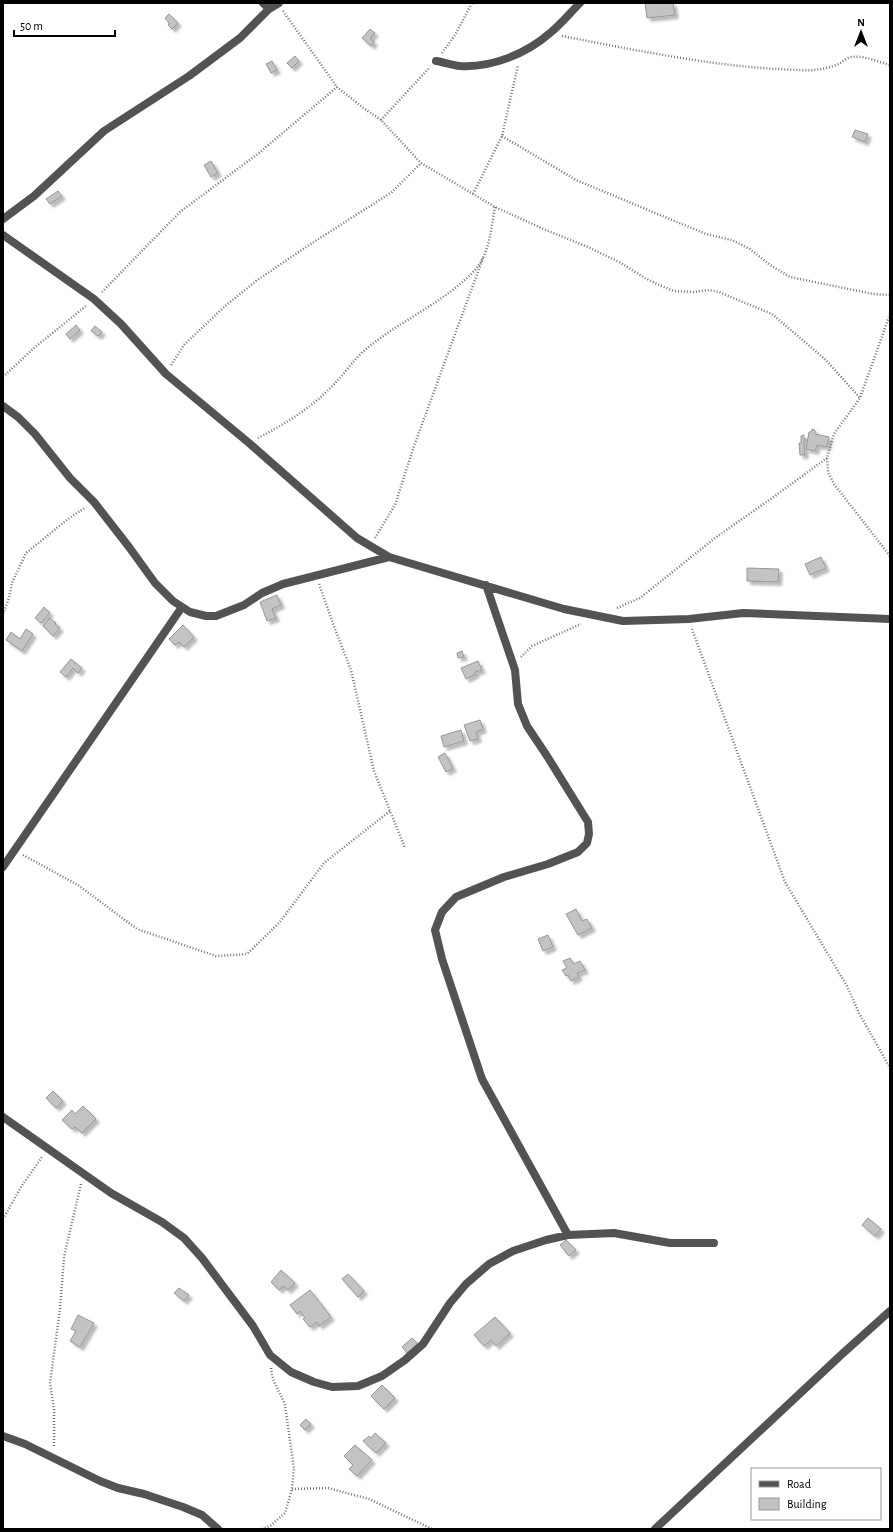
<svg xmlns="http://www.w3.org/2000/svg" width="893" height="1532" font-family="'Alegreya Sans',sans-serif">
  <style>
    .building { fill: #c3c3c3; stroke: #979797; filter: url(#shadow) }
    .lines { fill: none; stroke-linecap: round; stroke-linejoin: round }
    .path { stroke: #757575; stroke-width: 2.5; stroke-dasharray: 1 2; stroke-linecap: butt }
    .street { stroke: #535353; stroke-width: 8 }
  </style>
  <defs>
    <filter id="shadow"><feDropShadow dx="3.5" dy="3.5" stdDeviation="1" flood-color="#0004"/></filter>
  </defs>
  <rect width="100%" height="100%" fill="#fff"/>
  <!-- building -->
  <path class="building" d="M645,3H673L675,15L647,18Z
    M169,14L178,23L172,29L168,25L169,23L165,18Z
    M370,29L375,33L370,38L374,42L371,46L362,38Z
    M295,56L299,61L292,68L287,63Z
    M272,61L277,70L271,73L266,64Z
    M855,130L868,134L865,142L852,137Z
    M211,161L218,173L211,177L204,165Z
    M58,191L62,196L50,204L46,199Z
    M76,325L80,330L70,339L66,334Z
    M95,326L102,332L98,336L91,331Z
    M812,429L815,430V434L829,437L827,447L817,445L815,451L806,449L809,432H811Z
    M804,435V439H806V441H804L805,455H800L799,443H801V436Z
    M821,557L826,568L810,575L805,564Z
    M747,568L779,569L778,582L747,581Z
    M277,595L281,605L272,609L276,618L267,621L260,602Z
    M44,607L50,613L41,623L35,618Z
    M50,618L56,623L55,624L60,628L53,636L43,626Z
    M183,625L194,637L184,647L179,642L175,645L169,639Z
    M26,629L33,634L22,651L6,640L11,632L20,639Z
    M462,651L464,657L458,658L457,653Z
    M71,659L82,668L78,673L73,668L66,677L60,672Z
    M478,661L482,670L475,672L476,674L466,679L461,668Z
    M480,720L483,729L476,732L478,739L470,741L464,725Z
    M461,730L464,741L444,747L441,736Z
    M445,753L453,768L446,772L438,757Z
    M576,909L582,921L587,919L592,928L578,935L566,914Z
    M548,935L553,947L543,951L538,939Z
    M570,958L574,964L580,961L585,970L577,973L579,977L571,981L568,975L566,976L562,970L567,968L563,961Z
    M53,1091L63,1101L56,1108L46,1098Z
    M83,1106L96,1119L82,1133L75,1127L72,1129L62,1120L72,1110L75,1114Z
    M868,1218L881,1229L875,1236L862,1225Z
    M566,1240L576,1250L569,1256L560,1245Z
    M281,1270L295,1283L288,1290L283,1286L279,1290L271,1282Z
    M348,1274L364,1291L358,1297L342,1279Z
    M179,1288L189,1295L184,1301L174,1293Z
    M310,1290L331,1317L319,1326L317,1322L310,1327L303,1319L305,1318L300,1311L297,1314L290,1305Z
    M78,1315L94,1323L80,1347L70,1341L76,1331L71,1329Z
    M495,1317L510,1333L496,1346L491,1340L484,1346L474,1335Z
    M412,1338L418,1344L407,1353L402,1347Z
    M382,1385L395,1398L384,1409L371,1396Z
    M306,1419L311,1424L305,1430L300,1425Z
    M375,1433L386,1443L376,1453L363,1441L369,1436L371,1438Z
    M355,1445L372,1460L357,1476L349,1469L353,1465L344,1456Z"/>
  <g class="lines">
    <!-- path -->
    <path class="path" d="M283,11L337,87L362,107L381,120L421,163L495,207L546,230L588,247L619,262L645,278L659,285L674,291L695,292L709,290L719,292L772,314L826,360L860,398
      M562,36C640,51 720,68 800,70C814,71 826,69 839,64C843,62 847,57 852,57C864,55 878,62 890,65
      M442,53L455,35L472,3
      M381,120L430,67
      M502,136L576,180L665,217L706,234L732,240L750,249L770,265L790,277L873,294L890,295
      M473,194L502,136L518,65
      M102,292L180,212L259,153L337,87
      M890,314L860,398L834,434L827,458L828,472L834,484L890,556
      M171,365L184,345L224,307L256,281L306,247L392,192L421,163
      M3,377L34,348L86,306
      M258,438C287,423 314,406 336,382C346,372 354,359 365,350C399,321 444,303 475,270C490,253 491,228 495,207
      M375,538L395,505L414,446L483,258
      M319,584L335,629L351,670L374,771L405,848
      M617,608L640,598L715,538L775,496L827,458
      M3,614L9,598L12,583L26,553L68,519L86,507
      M692,629L785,882L847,986L859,1013L890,1068
      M521,657L532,646L581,624
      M23,855L78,885L137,929L216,956L247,954L279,923L324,863L390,811
      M3,1219L21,1187L42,1157
      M54,1446V1409L50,1383L60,1309L64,1257L81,1184
      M292,1489L328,1488L369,1499L432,1529
      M262,1529L270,1526L285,1513L292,1489L294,1469L285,1405C280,1391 272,1383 271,1368"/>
    <!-- street -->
    <path class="street" d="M263,3L269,9
      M436,61C443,62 452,65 460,66C491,68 526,54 550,33C561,24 570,13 580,3
      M3,219L34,196L104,131L189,76L240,38L269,9L279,3
      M3,235L94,299L121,324L166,374L249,443L357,538L389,557L564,609L623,621L689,619L743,613L890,619
      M3,406L18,417L35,434L70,478L94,502L129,547L155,583L173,601L190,612L206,616H216L244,605L262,593L283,584L389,557
      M486,585L515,670L518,704L527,726L547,756L588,822L589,834L587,843L578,852L548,864L504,877L456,897L442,912L435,930L442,959L482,1079L568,1235
      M3,867L182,607
      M3,1117L111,1193L162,1222L184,1238L202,1258L253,1326L270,1355L291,1372L314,1382L332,1387L358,1386L382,1376L405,1360L423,1344L450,1303L466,1284L489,1264L513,1251L546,1240L568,1235L614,1233L670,1243H714
      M3,1436L25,1444L100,1481L118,1488L144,1494L183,1507L202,1515L218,1529
      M655,1529L841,1355L890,1311"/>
  </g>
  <!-- border -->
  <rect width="893" height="1532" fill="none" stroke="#000000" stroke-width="8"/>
  <!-- legend -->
  <rect x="751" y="1468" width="130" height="52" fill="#ffffff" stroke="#999999"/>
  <rect x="759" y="1481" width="20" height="6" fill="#535353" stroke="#999999"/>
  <text x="787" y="1488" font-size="12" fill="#000000">Road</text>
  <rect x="759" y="1498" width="20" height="12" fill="#c3c3c3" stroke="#999999"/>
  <text x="787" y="1508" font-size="12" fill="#000000">Building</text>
  <!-- north arrow -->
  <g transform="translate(861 32)" stroke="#ffffff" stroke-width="3" paint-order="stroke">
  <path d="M0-3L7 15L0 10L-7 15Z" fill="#000000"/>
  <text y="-6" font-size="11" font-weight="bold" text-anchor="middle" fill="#000000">N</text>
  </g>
  <!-- scale -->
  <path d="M14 30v6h101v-6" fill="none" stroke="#000000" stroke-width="2"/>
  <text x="20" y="30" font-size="12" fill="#000000" stroke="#ffffff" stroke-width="3" paint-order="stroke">50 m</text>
</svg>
